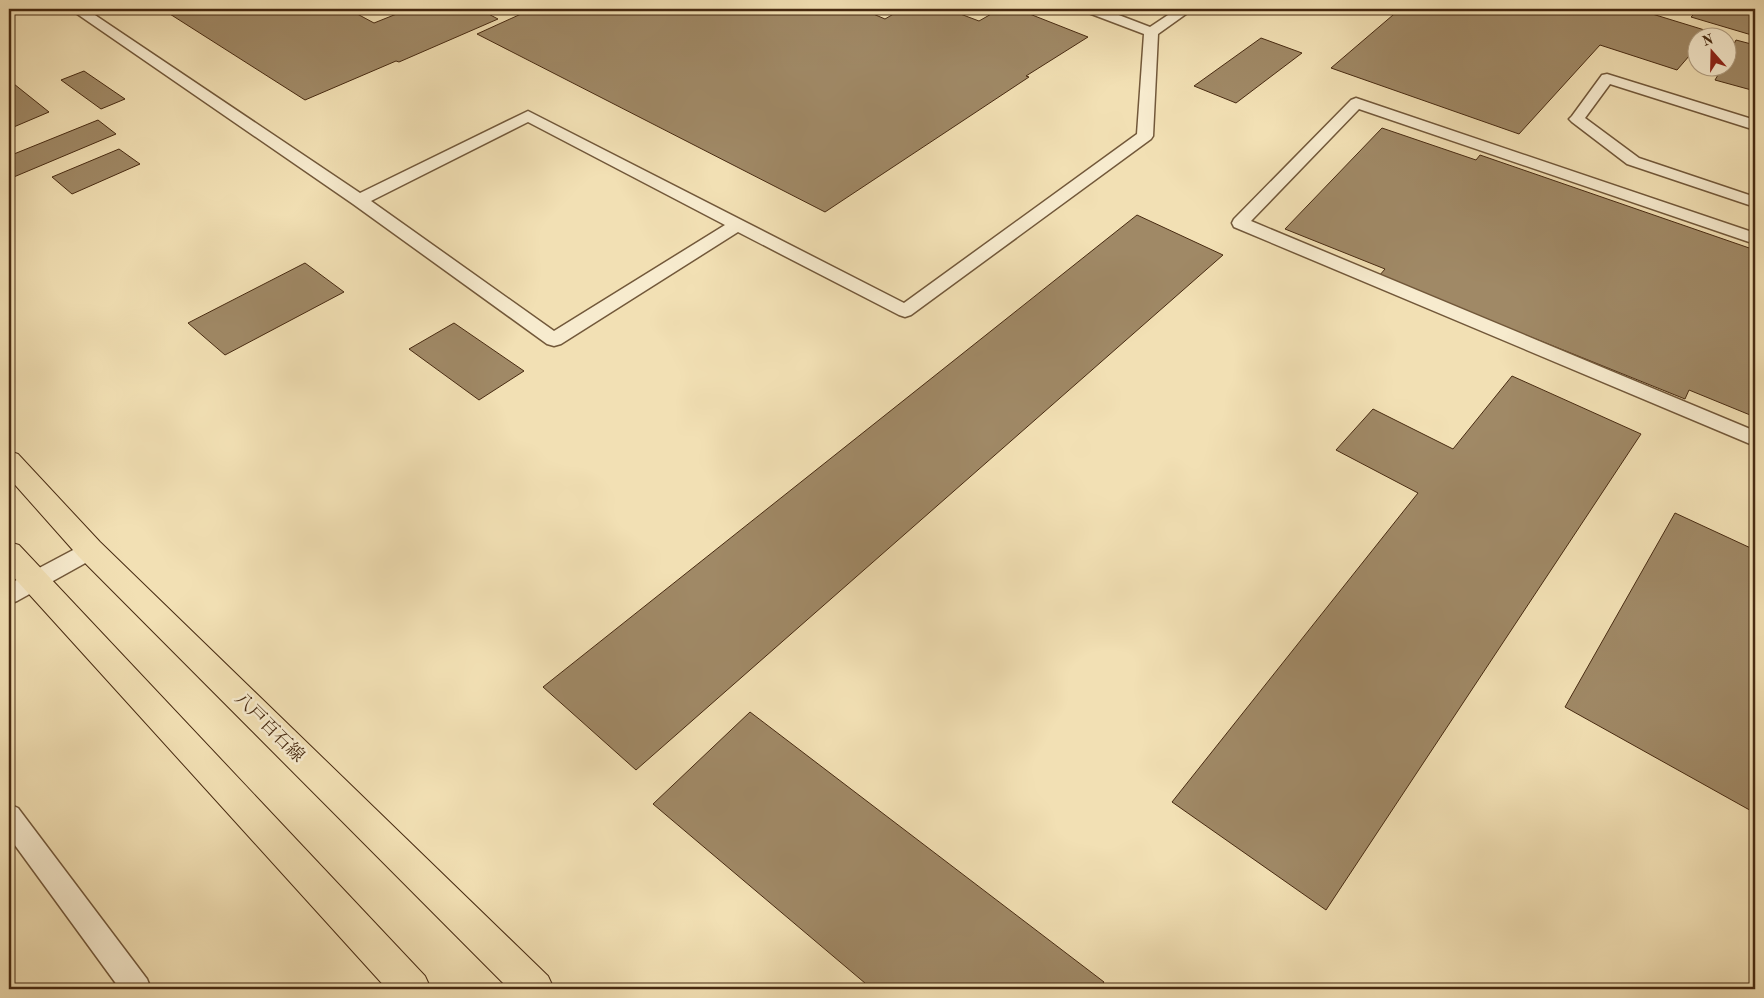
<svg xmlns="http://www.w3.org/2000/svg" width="1764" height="998" font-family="'Old Standard TT','Noto Serif JP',serif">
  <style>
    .building { fill: #a08966; stroke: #472a11 }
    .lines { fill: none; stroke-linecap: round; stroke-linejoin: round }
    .lane-casing { stroke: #72583a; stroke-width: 3 }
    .primary-casing { stroke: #472a11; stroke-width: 2 }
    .lane { fill: #f7ebce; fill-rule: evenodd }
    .primary { fill: #f2e0b4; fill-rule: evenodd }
    .labels { text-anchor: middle; stroke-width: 5; stroke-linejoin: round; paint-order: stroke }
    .street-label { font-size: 18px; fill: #472a11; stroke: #f7ebce }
  </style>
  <rect width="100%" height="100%" fill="#f2e0b4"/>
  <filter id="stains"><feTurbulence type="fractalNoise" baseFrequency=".004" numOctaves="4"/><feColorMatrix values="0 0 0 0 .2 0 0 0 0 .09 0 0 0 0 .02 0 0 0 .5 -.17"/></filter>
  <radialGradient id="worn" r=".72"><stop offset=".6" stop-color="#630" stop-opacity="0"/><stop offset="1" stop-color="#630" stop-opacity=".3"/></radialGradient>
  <!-- building -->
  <path class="building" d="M162,9H348L374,23L409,9H479L498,19L399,62L396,61L305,100Z
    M532,9H878L871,13L885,19L902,9H947L979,21L1000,9H1017L1088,37L1026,76L1029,77L825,212L477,34Z
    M1400,9H1636L1711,32L1705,38H1696V48L1677,70L1600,45L1519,134L1331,68Z
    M1699,9H1755V36L1691,17Z
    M1261,38L1302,53L1236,103L1194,86Z
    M1736,40L1755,45V91L1715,80L1722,68H1726V59Z
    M84,71L125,99L101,109L61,80Z
    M9,80L49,112L9,129Z
    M98,120L116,134L9,179V156Z
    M1382,128L1476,160L1480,155L1755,250V417L1689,390L1685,399L1379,276L1385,269L1285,229Z
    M119,149L140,164L72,194L52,177Z
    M1137,215L1223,255L636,770L543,687Z
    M305,263L344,292L225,355L188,323Z
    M454,323L524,371L479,400L409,349Z
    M1512,376L1641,434L1326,910L1172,802L1418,493L1336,450L1373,409L1453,449Z
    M1675,513L1755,550V813L1565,707Z
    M750,712L1104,982L1099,989H872L653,804Z"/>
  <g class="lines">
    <defs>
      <path id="lane" d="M70,9H86L360,193L528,111L904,303L1137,134L1144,34L1086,12L1084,9H1103L1150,27L1177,9H1193L1158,34L1153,136L1151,139L911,315L905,317L899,315L738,232L561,344L554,346L547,344L353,204ZM528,122L725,225L554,331L371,201Z
        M1607,74L1755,120V130L1610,84L1585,118L1639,158L1755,197V207L1627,164L1572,122L1569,119L1572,116L1602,75Z
        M1356,98L1755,233V244L1359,109L1251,221L1755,431V446L1234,227L1232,223L1234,219L1351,100Z
        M90,541L98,544L101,550L98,556L17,601L9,604V584Z
        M9,804L18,808L147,979L151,989H120L9,837Z"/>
      <path id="primary" d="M9,451L18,454L100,542L548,976L554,989H509L80,558L9,478Z
        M9,542L19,545L425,976L431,989H387L9,572Z"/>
    </defs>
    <!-- lane casing -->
    <use href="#lane" class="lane-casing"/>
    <!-- primary casing -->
    <use href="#primary" class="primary-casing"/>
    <!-- lane -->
    <use href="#lane" class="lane"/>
    <!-- primary -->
    <use href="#primary" class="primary"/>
  </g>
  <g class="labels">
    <!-- street labels -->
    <g class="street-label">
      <text transform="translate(270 727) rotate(45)" y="6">八戸百石線</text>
    </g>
  </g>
  <!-- margin -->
  <rect width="1764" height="998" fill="none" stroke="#f2e0b4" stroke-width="30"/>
  <rect x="10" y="10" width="1744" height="978" fill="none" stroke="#472a11" stroke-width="2.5"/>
  <rect x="15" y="15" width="1734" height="968" fill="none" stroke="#472a11"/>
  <!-- north arrow -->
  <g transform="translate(1712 52) rotate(340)"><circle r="24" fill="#f7ebce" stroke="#b19e82"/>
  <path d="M0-4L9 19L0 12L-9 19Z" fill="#8f2418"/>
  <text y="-8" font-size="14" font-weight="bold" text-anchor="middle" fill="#472a11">N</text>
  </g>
  <rect width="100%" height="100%" filter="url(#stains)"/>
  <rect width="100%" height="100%" fill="url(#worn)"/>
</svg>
